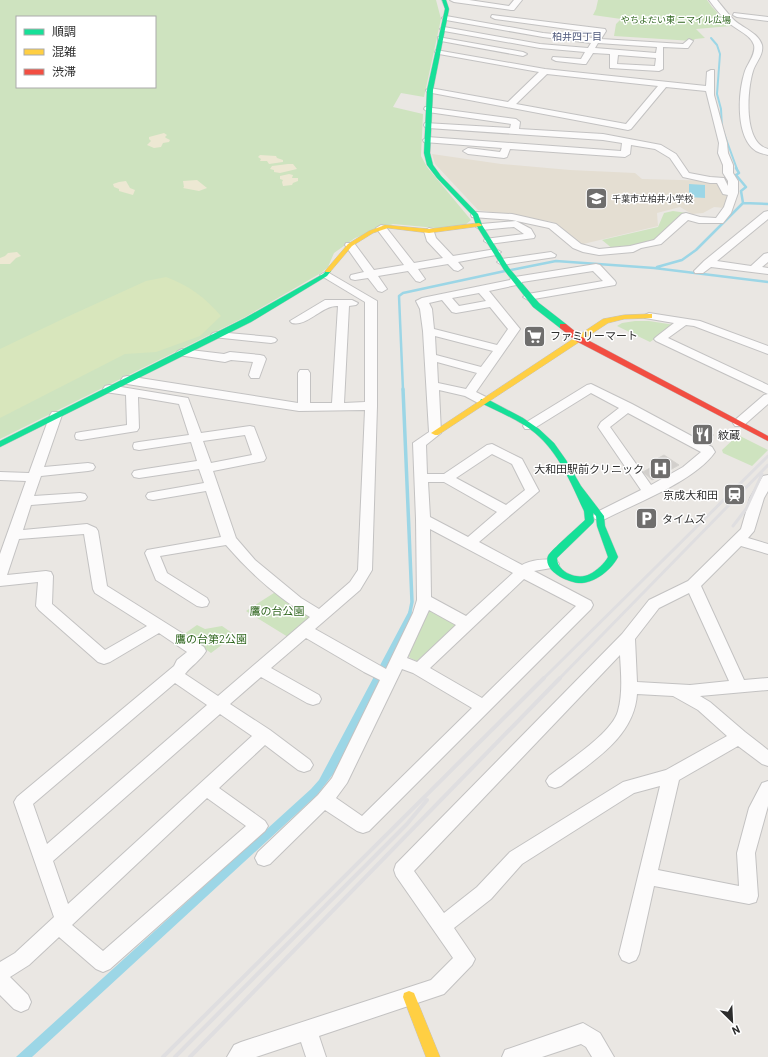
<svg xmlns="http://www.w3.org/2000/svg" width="768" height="1057" font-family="Barlow,'Noto Sans JP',sans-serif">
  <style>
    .education { fill: #e4ded2 }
    .green { fill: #cee3bf; fill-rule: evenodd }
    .sand { fill: #ede8d3 }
    .pitch { fill: #d8e6bc }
    .water { fill: #9cd6e6 }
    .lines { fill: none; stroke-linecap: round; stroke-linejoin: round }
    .stream-far2 { stroke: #9cd6e6; stroke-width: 2 }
    .stream-far1 { stroke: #9cd6e6; stroke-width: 2.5 }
    .stream { stroke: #9cd6e6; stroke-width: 3.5 }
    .building { fill: #d2cfcc; stroke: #d5d3cf }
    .street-casing { stroke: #c3c2c2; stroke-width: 2 }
    .fast-casing { stroke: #c3c2c2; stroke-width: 1 }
    .slow-casing { stroke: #c3c2c2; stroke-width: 1 }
    .jam-casing { stroke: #c3c2c2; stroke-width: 1 }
    .street { fill: #fcfbfb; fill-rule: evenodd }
    .fast { fill: #16e098; fill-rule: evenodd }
    .slow { fill: #ffcf43; fill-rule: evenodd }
    .jam { fill: #f24e42; fill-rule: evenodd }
    .rail-far1 { stroke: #dfdee0; stroke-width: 3 }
    .rail { stroke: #dfdee0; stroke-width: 4 }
    .labels { text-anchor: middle; stroke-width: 3; stroke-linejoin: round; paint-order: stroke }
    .far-park-label { font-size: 9px; fill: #316720; stroke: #fff }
    .far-poi-label { font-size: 9px; fill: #2d2d2d; stroke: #fff; text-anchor: start }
    .far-neighbourhood-label { font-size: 10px; fill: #4f597b; stroke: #fff }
    .poi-label { font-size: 11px; fill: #2d2d2d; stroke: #fff; text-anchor: start }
    .park-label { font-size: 11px; fill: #316720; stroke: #fff }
  </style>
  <rect width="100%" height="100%" fill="#eae7e3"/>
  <!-- education -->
  <path class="education" d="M432,154L501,164L570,170L635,173L642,179L719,181L724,194L730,195L725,208L714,207L703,213L692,214L680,207L657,213L658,226L579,245L553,222L478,210L435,164Z"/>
  <!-- green -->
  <path class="green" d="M0,0H436L441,19L424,97L401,93L393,107L423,114L421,156L427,167L471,220L465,225L436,228L393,224L355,238L334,253L328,267L321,273L245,317L0,439ZM17,17H155V87H17Z
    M598,0H707L712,7L731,26L696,29L705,38L695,39L693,41L614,36L616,24L621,19L593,15L596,9Z
    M673,211L687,213L655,241L613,249L602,240L658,227L664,213Z
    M635,321H649L675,325L650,342L617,326L622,323Z
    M738,435L768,450L752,466L723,453L722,450Z
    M277,591L310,614L309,619L288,637L246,611Z
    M431,607L460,623L417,661L410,658L408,654L426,613Z
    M197,625L205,629L222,626L235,635L211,653L184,634Z"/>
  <!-- sand -->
  <path class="sand" d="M164,133L167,135L165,137L166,138L170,140L169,142L163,143L161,147L154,148L147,145L151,141L149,139V137Z
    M260,155L276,156L277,158L283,160V162L269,164L267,161H260L261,159L258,157Z
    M288,164H293L297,169L280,173L274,172V170L270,169L272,166Z
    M289,174L293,175L292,178H298V181L293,183L292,185L283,186L282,182L283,180L280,179V176Z
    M197,180L207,188L199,191L183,188L184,187L183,181Z
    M126,181L130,188L135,190L133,195L119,191V189L114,187L113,184L119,182Z
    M17,252L21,256L16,258L10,264H0V258L5,256L8,253Z"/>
  <!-- pitch -->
  <path class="pitch" d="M166,277C188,285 206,298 221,316L200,336L156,352L125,354L0,418V349L69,316L146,281Z"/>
  <!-- water -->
  <path class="water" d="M689,184L705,185V198L689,197Z
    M411,607L412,616L410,622L334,773L317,795L32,1057H16L311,789L319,780Z"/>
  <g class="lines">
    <!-- stream-far2 -->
    <path class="stream-far2" d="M711,38L717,45L720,54L717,94L721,109L722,128L737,169"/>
    <!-- stream-far1 -->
    <path class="stream-far1" d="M743,203L768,204
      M657,267L682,260L696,250L743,203L741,191L746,187L736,175L739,173L736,168
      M511,270L556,261L654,268L768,282
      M403,390L399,296L403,293L505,271"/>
    <!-- stream -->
    <path class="stream" d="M403,389L412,602L410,612"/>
  </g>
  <!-- building -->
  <path class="building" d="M700,428L714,435L705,442L692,435Z
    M664,455L679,465L652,480L643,472L655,465L651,462Z"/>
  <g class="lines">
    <defs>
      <path id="street" d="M450,0H469L509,6L514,0H522L514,10H511L454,2Z
        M709,0H717C722,6 727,13 733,19C742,28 758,32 762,45C764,55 755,63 753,71C747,90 743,143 768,149V155C764,154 760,153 756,151C735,137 738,92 745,71C748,63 756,54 754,45C751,35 737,30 729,23C722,17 715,8 709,0Z
        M734,13L768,17V21L737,17L733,15Z
        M492,15L605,29L606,31L601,39L683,44L689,39L693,41L688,48H685L663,47V69L659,71L610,68V54L593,53L586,64H583L556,61L552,59L553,57L581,59L585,52L540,48L444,31L440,29L444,27L540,44L588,48L591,43L543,37L446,20L442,18L446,16L543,33L594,38L597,33L495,19L491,17ZM598,43L657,47L656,53L595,48ZM618,55L656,58L655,66L617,64Z
        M438,37L523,52L527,54L523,56L441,41H438Z
        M436,50L545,69L706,86L707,72L711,70H714V95L727,143L728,153L733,165V173L738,181V193L731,213L723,223H699L688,220L661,244L641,248L633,252L599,255L583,252L573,248L549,228L512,220L472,217L471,215L472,213L476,212L512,214L556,224L581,244L599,249L630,246L654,240L682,214L686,213L700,217L716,218L724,207L728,195L723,194L717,183H710L683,177L670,158L655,149L631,145L630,154L625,157L510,149L507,157L504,158L468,154L463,151L468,148L500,152L502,148L424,142L423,140L427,137L621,151L622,143L603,140L428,128L425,127L424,125L425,123L510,128L511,124L428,112L424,109L425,107L516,119L520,122L519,129L603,134L661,145L676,154L689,173L710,177L724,178L728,186V181L723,173V165L718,153L719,143L706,91L666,87L631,129L628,130L427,92L426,90L430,88L508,102L539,72L439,54L435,52ZM547,74L658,86L626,124L516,104Z
        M768,211V219L717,261L751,266L764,254L768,253V262L762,267L768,268V274L711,267L703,273H695L694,271L704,261L764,212Z
        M516,221L531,229L535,236L534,238L489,244L484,241L485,239L524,234L514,227L481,230L476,227L481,224Z
        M381,225L385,226L414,263L443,258L427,241L424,231L429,228L433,229L436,238L453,256L496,249L501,252L496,255L458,262L463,268L458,271L454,270L448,264L418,269L425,279L420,282L416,281L408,271L378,276L387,289L382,292L378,291L368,278L355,280L351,279L350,277L351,275L364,272L345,245L346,243H354L374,270L404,265L376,228Z
        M551,252L556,255L555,257L502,265L497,262L502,259Z
        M596,264L600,265L615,281L616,283L615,285L528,300L523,297L528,294L603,281L593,271L522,282L521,284L489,291L520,329L476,392L488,398L490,401L488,404H480L465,396L439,390L441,433L426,445L427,474H444L487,445L492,444L522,459L539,491L479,542L522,565C530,560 548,558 557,561L559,564L557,567L534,571L591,601L593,605L591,609L369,831L363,833L357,831L325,810L270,864L264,866L258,864L255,858L258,852L318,795L332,778L380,680L364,672L306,638L271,668L319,695L321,699L319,703L313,705L307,703L261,677L230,704L270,730L310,760L313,765L310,770L304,772L298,770L265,745L219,788L265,821L268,826L265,831L110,969L103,972L96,969L59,937L29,965L10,977L28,995L31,1002L28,1009L21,1012L14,1009L0,995V962L15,953L54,917L14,802L17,797L174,666L177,660L187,652L159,633L110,662L104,664L98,662L39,610L36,606L38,582L0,586V554L26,481L0,480V472L29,473L50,415L52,412H60L62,415L44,467L88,463L93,464L95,467L93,470L88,471L41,476L34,496L80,493L85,494L87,497L85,500L80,501L31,505L23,530L87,524L96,528L98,531L107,586L204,647L206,651C201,660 191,666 185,674L218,696L310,617C278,598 250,573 226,545L160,556L167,573L207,598L209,602L207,606L202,607L197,606L156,580L145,553L147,550L221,537L206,491L153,500L148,499L146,496L148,493L153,492L204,483L199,469L139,478L134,477L132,474L134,471L139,470L197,461L191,442L139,450L134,449L133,446L134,443L139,442L189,435L179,404L138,397L139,428L137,431L81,440L76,439L75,436L76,433L81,432L127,425L126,395L105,392L103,389L105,386L109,385L188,398L201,433L250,426L254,427L266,458L264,461L213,471L236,538L255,560L301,598L319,609L350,582L358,570L365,410L299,411L127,384L123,383L121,380L123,377L127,376L298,403V373L300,370H308L310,373V403H332L338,306C322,305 307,327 292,323L290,321L325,300H352L358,303L356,305L349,306L344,403L365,402V302L320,275L325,272L329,273L377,301V406L372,570L360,590L315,629L386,669L413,613L417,600L416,519L413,443L429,432L423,331L420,309L416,301L422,298L510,280L511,278L515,277ZM479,293L486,301L459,306L452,298ZM442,300L452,312L456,313L490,307L508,329L497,345L434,329L432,309L429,303ZM435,336L493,351L481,367L436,355ZM437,362L477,373L466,389L438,383ZM245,435L252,455L211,463L203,441ZM492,454L512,464L525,490L506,505L456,478ZM428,482H444L497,512L468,537L430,517ZM430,529L513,573L466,616L431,597ZM84,534L93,589L95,593L147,626L105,650L52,604L53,576L51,572L46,571L7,575L19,539ZM524,579L576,606L482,698L430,668ZM429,610L456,625L417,662L407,658ZM402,669L413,673L472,708L362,816L336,798L347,783ZM175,683L207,705L47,844L33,804ZM220,714L252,736L68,904L53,861ZM207,798L246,826L103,951L72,925Z
        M649,313L700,321L768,346V354L694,326L686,325L668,338L768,385V394L656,341L654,339L656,337L674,323L645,318L643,316Z
        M217,332L271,337L275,338L277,340L275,342L271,343L213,337L211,335L213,333Z
        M182,349L224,354L230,352L260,355L264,356L266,359L259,378H251L249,375L253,362L231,360L225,362L178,355L176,353L178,351Z
        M591,384L632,404L712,447L715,452C695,481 636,503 605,519L600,520L595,519L593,516L595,513L641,490L598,427L601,422L619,408L591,393L533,429H525L523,426L525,423L587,385ZM628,413L701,452L683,467L651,485L610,427Z
        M768,394V404L743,426H735L733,423L735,420L764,395Z
        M768,475V491L764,498L754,531L748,538L768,544V554L741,546L701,586L744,680L768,678V690L700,696L710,702L745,732L768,750V766L762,764L738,746L679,780L658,870L739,886L737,853L749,808L762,783L768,781V806L755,853L758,896L756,902L749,904L654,886L639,954L636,960L629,963L622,960L619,954L660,786L634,793L522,864L491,899L454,928L475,959L472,965L444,994L319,1036L326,1057H306L301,1042L256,1057H227L234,1045L241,1042L431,980L453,958L396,876L394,870L396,864L622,634L649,600L688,581L741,529L750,498L763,476ZM689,593L729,681L690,685L637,682L635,639L659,608ZM620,655C621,673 623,693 618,711C612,733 568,761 549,776L546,781L549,786L555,788L561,786C592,761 634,738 637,694L673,696L698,710L727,736L666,770L623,782L510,852L477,887L444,913L414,871Z
        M583,1023L600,1033L614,1057H592L586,1047L581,1044L542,1057H502L505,1050Z"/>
      <path id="fast" d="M442,0H446L449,9L433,90L430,153L433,165L441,176L478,214L482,225L509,268L539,303L566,324V328H560L533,307L504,270L476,225L473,216L437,178L427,165L424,153L427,90L445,9Z
        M328,269L331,271L327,276L251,322L0,447V441L245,318L323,274Z
        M481,399H487L523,418L539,429L554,443L566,460L581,486L604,516L605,526L618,557C612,569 596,582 582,583C570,584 542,571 548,556C550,551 579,526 585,520L584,511C571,483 559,453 535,433C519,420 499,412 481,403L480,401ZM593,513L596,516L597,526L608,557C605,563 596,571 590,574C578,581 557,572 557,558L593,523L594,521Z"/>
      <path id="slow" d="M479,223L482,225L481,226L429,233L388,228L373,233L352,246L330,272H326L325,271L348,244L369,231L385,225L429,229Z
        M649,314H652V318L624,319L608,323L438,435H435L431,433L603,319L624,315Z
        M409,991L414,993L440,1057H426L403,997L404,993Z"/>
      <path id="jam" d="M560,324H566L582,337L768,436V441L576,341L560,328Z"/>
    </defs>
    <!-- street casing -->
    <use href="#street" class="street-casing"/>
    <!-- fast casing -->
    <use href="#fast" class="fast-casing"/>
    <!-- slow casing -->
    <use href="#slow" class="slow-casing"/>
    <!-- jam casing -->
    <use href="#jam" class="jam-casing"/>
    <!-- street -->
    <use href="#street" class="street"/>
    <!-- fast -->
    <use href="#fast" class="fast"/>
    <!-- slow -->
    <use href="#slow" class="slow"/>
    <!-- jam -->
    <use href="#jam" class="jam"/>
    <!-- rail-far1 -->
    <path class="rail-far1" d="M733,526L746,509L762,474
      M543,679L768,456
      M559,679L768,465"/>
    <!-- rail -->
    <path class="rail" d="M163,1057L544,678
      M175,1057L407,824L427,800
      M190,1057L560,678"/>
  </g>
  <!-- icons -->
  <defs>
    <symbol id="school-square" viewBox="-11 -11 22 22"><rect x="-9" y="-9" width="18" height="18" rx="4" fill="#6f6e6d" stroke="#fff"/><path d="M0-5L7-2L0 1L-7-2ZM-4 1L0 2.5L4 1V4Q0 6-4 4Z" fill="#fff"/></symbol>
    <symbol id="supermarket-square" viewBox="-11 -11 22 22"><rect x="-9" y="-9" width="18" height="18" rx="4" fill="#6f6e6d" stroke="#fff"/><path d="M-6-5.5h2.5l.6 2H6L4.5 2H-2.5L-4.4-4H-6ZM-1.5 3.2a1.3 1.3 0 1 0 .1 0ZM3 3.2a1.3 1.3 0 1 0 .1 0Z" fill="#fff"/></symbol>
    <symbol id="restaurant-square" viewBox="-11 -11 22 22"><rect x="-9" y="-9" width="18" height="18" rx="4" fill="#6f6e6d" stroke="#fff"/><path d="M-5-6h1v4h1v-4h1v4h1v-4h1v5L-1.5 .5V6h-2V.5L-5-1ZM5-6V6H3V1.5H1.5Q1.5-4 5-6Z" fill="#fff"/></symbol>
    <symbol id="hospital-square" viewBox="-11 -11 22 22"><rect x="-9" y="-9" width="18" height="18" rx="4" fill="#6f6e6d" stroke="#fff"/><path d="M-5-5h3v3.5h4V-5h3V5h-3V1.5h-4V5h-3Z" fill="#fff"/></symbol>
    <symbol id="station-square" viewBox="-11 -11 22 22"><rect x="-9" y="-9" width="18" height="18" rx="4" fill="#6f6e6d" stroke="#fff"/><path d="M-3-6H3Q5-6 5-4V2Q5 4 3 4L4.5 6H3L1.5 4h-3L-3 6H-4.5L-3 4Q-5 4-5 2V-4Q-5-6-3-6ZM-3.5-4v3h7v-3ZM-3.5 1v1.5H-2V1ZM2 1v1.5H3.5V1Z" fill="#fff"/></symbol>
    <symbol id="parking-square" viewBox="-11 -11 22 22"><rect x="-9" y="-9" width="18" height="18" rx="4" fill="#6f6e6d" stroke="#fff"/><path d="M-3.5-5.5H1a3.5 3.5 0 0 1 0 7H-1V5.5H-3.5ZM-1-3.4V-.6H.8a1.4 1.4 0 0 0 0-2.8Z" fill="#fff"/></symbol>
  </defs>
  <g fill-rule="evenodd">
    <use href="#school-square" x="584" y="186" width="25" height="25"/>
    <use href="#supermarket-square" x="522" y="324" width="25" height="25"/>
    <use href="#restaurant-square" x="690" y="422" width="25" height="25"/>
    <use href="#hospital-square" x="648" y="456" width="25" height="25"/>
    <use href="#station-square" x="722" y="482" width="25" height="25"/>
    <use href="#parking-square" x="634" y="506" width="25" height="25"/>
  </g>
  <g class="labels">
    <!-- far-park labels -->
    <g class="far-park-label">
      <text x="676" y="23">やちよだい東 ニマイル広場</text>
    </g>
    <!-- far-poi labels -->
    <g class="far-poi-label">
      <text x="612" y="202">千葉市立柏井小学校</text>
    </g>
    <!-- far-neighbourhood labels -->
    <g class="far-neighbourhood-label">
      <text x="577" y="40">柏井四丁目</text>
    </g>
    <!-- poi labels -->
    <g class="poi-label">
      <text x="550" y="340">ファミリーマート</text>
      <text x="718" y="439">紋蔵</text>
      <text x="644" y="473" text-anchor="end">大和田駅前クリニック</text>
      <text x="718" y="499" text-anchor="end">京成大和田</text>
      <text x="662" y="523">タイムズ</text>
    </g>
    <!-- park labels -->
    <g class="park-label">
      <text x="277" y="615">鷹の台公園</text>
      <text x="211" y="643">鷹の台第2公園</text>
    </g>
  </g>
  <!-- legend -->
  <rect x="16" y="16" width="140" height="72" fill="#ffffff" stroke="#ababab"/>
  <rect x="24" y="29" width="20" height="6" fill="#16e098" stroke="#ababab"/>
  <text x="52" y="36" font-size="12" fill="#2d2d2d">順調</text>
  <rect x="24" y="49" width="20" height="6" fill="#ffcf43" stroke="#ababab"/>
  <text x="52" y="56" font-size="12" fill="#2d2d2d">混雑</text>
  <rect x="24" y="69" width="20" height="6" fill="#f24e42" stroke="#ababab"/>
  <text x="52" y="76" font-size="12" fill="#2d2d2d">渋滞</text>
  <!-- north arrow -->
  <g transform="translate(732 1021) rotate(156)" stroke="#ffffff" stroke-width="3" paint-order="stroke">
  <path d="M0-3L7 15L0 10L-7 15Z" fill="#2d2d2d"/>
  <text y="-6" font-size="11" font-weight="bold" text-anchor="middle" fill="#2d2d2d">N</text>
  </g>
</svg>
